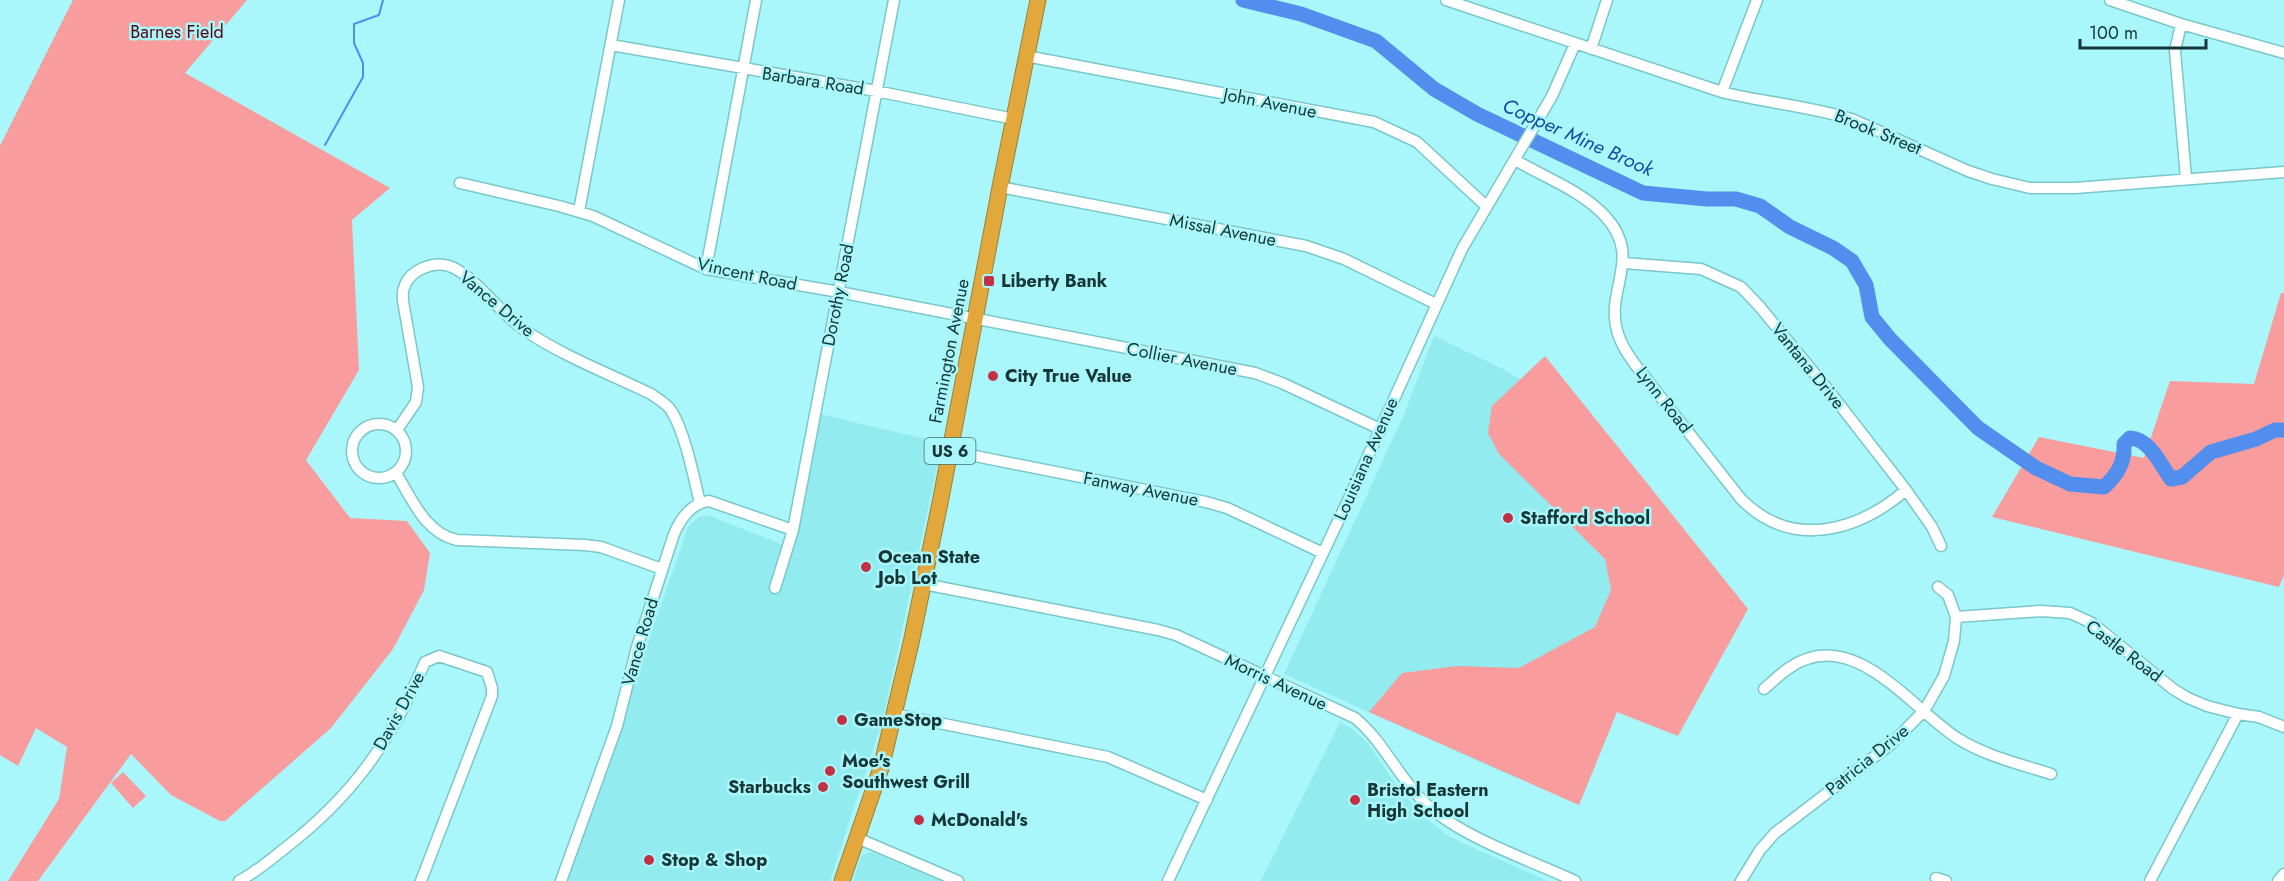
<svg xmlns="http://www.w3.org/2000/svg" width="2284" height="881" font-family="Jost,sans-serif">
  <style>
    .built { fill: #92ebef }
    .green { fill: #f89c9d }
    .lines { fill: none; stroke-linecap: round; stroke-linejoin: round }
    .stream { stroke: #518eed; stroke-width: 2 }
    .river { stroke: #518eed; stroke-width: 15 }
    .minor-casing { stroke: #7ac7ca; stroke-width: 13 }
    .highway-casing { stroke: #9b803a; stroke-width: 17 }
    .minor { stroke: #fff; stroke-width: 10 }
    .highway { stroke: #e2a83b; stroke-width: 15 }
    .poi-dot { fill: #c13143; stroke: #a9f7fa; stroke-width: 2 }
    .labels { text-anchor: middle; stroke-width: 5; stroke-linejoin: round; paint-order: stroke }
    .shield { fill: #a9f7fa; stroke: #427072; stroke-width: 1.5 }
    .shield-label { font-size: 16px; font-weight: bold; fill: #163638 }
    .park-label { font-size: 18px; fill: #580615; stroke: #a9f7fa }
    .street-label { font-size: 18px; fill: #163638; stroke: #a9f7fa }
    .poi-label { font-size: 18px; font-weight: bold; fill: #163638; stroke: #a9f7fa; text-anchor: start }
    .water-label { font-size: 20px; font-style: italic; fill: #154da2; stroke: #a9f7fa }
  </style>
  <rect width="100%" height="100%" fill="#a9f7fa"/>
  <!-- built -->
  <path class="built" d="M1434,336L1501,368L1572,409L1678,736L1556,688L1518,779L1284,674L1403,417Z
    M820,414L942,443L883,719L830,881H566L688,527L699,517L707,515L794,549Z
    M1340,722L1351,728L1367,742L1396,785L1423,816L1450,837L1547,881H1261Z
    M871,852L942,880V881H853L861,856Z"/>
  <!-- green -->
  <path class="green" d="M73,0H247L185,73L390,188L352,220L359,370L306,460L350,518L407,521L430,553L424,590L393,649L331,728L225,821H220L171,795L131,754L38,881H8L59,799L67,747L36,728L18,766L0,755V146Z
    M2281,293H2284V575L2279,587L1992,517L2039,437L2144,458L2170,381L2254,384Z
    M1545,356L1748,609L1678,736L1617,712L1579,805L1369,712L1402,673L1457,666L1519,668L1595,627L1611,590L1605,559L1499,454L1488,433L1492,406Z
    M123,772L146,796L133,808L111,783Z"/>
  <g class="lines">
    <!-- stream -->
    <path class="stream" d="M325,145L363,77V63L354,43V24L379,15L383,0"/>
    <!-- river -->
    <path class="river" d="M1243,0L1301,14L1376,41L1434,89L1477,114L1643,193L1707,199H1736L1760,206L1790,227L1833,248L1852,261L1866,285L1872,317L1890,339L1978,428L2036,468L2070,484L2104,487C2117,475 2125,463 2124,444L2130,438C2150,439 2160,464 2171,479L2182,477L2211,452L2256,439L2275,430H2284"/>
    <defs>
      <path id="minor" d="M1446,0L1722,92C1766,103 1811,106 1854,120L1968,171L1992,179L2030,188H2075L2284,172
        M2110,0L2181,24L2284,53
        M2181,24L2175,51L2186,178
        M611,45L876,91L1014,119
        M1591,49L1607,0
        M1026,56L1374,122L1417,142L1486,206
        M1722,92L1757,0
        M1515,160C1544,177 1582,191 1605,216C1642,256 1608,286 1616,326C1619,342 1628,355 1637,367L1741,499C1791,550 1857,532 1906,490
        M460,183L559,206L593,216L706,269L839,292L1255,373L1282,383L1380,429
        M1000,187L1306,246L1344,259L1436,304
        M579,211L619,0
        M1624,263L1701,269L1741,287L1760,307L1829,391L1906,490L1932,527L1941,546
        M706,269L756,0
        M352 451a27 27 0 1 1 54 0a27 27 0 1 1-54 0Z
        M397,430L416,402L418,387L403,301C403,298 402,291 404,288C409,270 433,261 449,266C472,273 501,314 523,329C562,356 608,373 651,394C658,399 668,404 672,412C685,433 694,478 700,503
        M950,451L1206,502L1227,508L1323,553
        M396,473C412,499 425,533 457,540L585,545L601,547L662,569
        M924,584L1158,630L1176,635L1355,718C1384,742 1398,777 1425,803C1460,837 1530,860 1575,881
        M775,588L793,530L894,0
        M1956,617L2041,611L2070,613L2092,623L2173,689L2188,698L2207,706L2238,714L2259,717L2284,727
        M1764,689C1772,682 1780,674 1789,668C1852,624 1910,707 1957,738C1985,756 2020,764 2051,774
        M894,714L1108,757L1207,800
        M857,838L958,881
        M1936,878L1946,881
        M239,881C255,873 270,860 284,849C353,796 391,741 425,662L439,656L487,672L492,688V696L421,881
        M561,881L617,726L637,647L674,534C681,518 691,503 709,501L793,530
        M1168,881L1350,496L1462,249L1552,96L1575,44
        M1741,881L1760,850L1775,833L1891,744L1924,711L1944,676L1954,641L1956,617L1948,595L1938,587
        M2150,881L2238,714
        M2278,881L2284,874"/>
      <path id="highway" d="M842,881L881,768L911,643L941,498L1000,187L1038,0"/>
    </defs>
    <!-- minor casing -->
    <use href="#minor" class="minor-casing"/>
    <!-- highway casing -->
    <use href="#highway" class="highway-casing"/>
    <!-- minor -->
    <use href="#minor" class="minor"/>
    <!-- highway -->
    <use href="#highway" class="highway"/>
  </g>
  <!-- markers -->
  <g class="poi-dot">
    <rect x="983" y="275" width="12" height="12" rx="3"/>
    <circle cx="993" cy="376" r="6"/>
    <circle cx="1508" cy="518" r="6"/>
    <circle cx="866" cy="567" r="6"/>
    <circle cx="842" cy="720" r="6"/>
    <circle cx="830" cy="771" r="6"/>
    <circle cx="823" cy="787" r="6"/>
    <circle cx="1355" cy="800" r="6"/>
    <circle cx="919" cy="820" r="6"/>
    <circle cx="649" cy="860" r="6"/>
  </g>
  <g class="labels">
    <!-- shield labels -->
    <rect class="shield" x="924.5" y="438" width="51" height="26" rx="4.5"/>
    <g class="shield-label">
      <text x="950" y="457">US 6</text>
    </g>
    <!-- park labels -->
    <g class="park-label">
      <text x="177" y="38">Barnes Field</text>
    </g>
    <!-- street labels -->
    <g class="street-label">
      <text transform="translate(813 81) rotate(9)" y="6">Barbara Road</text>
      <text transform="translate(1270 103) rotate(11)" y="6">John Avenue</text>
      <text transform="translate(1878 132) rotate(22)" y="6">Brook Street</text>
      <text transform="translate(1223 230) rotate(11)" y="6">Missal Avenue</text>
      <text transform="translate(747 274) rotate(12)" y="6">Vincent Road</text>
      <text transform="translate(838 295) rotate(-79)" y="6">Dorothy Road</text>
      <text transform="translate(497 304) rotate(40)" y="6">Vance Drive</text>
      <text transform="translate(949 351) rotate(-79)" y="6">Farmington Avenue</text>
      <text transform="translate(1182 359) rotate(11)" y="6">Collier Avenue</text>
      <text transform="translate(1808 366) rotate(51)" y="6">Vantana Drive</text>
      <text transform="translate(1664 400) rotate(52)" y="6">Lynn Road</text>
      <text transform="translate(1366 459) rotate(-66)" y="6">Louisiana Avenue</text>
      <text transform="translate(1141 489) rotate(11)" y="6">Fanway Avenue</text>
      <text transform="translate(640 642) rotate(-74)" y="6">Vance Road</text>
      <text transform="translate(2124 651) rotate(37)" y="6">Castle Road</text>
      <text transform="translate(1276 682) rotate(25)" y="6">Morris Avenue</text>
      <text transform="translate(399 711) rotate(-61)" y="6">Davis Drive</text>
      <text transform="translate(1867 760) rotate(-39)" y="6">Patricia Drive</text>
    </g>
    <!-- poi labels -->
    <g class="poi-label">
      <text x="1001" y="287">Liberty Bank</text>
      <text x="1005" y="382">City True Value</text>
      <text x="1520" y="524">Stafford School</text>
      <text x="878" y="563">Ocean State<tspan x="878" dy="21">Job Lot</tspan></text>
      <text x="854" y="726">GameStop</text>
      <text x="842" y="767">Moe's<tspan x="842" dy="21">Southwest Grill</tspan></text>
      <text x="811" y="793" text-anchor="end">Starbucks</text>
      <text x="1367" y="796">Bristol Eastern<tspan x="1367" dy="21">High School</tspan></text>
      <text x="931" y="826">McDonald's</text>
      <text x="661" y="866">Stop &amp; Shop</text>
    </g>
    <!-- water labels -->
    <g class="water-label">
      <text transform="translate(1578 137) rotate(24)" y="7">Copper Mine Brook</text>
    </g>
  </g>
  <!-- scale -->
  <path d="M2080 39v9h126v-9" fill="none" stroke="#163638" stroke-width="3"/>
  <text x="2089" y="39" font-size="18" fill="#163638" stroke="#a9f7fa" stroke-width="4.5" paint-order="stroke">100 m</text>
</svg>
